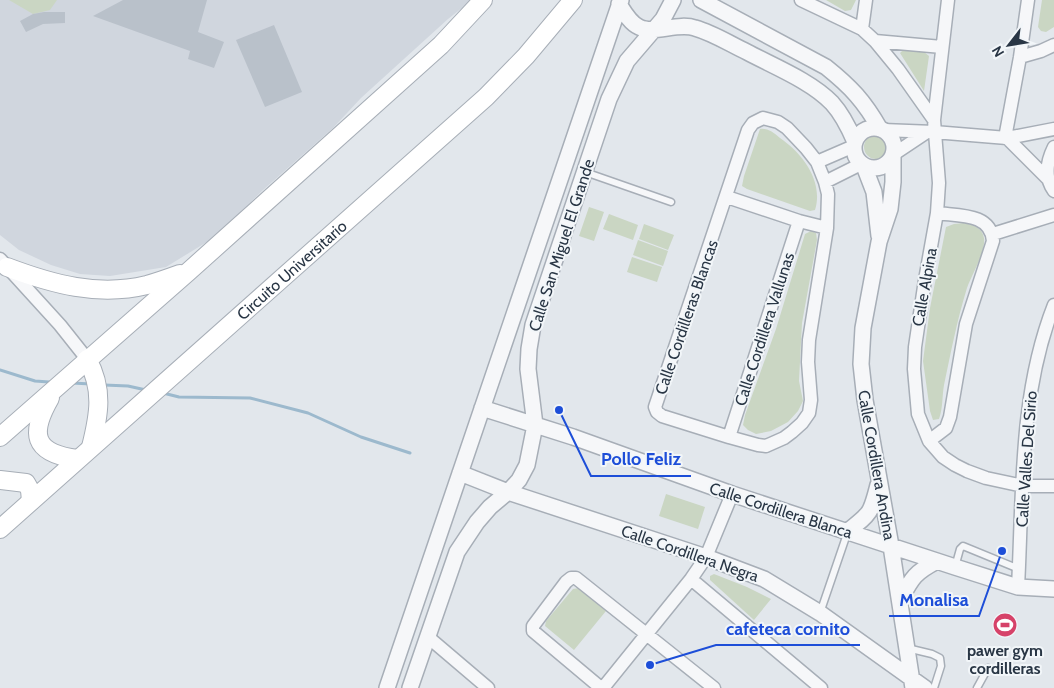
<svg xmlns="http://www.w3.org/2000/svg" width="1054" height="688" font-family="Cabin,sans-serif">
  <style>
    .built { fill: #d0d6de }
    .green { fill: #cad6c3 }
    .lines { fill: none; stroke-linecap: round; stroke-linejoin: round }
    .stream { stroke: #9cb9cd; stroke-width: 3 }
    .building { fill: #b9c1ca }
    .service-casing { stroke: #a7aeb7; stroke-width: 9 }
    .minor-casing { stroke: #a7aeb7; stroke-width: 15 }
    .tertiary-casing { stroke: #a7aeb7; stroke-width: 18 }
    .secondary-casing { stroke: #a7aeb7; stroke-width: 20 }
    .service { stroke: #f6f7f9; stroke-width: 6 }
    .minor { stroke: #f6f7f9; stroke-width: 12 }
    .tertiary { stroke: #f6f7f9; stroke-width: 15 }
    .secondary { stroke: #fff; stroke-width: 18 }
    .labels { text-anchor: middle; stroke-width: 4; stroke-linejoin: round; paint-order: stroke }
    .street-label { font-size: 16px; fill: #293645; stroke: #f2f6f9 }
    .poi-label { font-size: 16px; font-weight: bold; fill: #293645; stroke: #f2f6f9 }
    .leader { fill: none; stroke: #1d4ed8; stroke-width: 2 }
    .callout-dot { fill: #1d4ed8; stroke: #f2f6f9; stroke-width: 2 }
    .callout-label { font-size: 18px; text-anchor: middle; font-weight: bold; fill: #1d4ed8; stroke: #f2f6f9; stroke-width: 4; stroke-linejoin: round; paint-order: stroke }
  </style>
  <rect width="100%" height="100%" fill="#e2e7ec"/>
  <!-- built -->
  <path class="built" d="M0,0H472L448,19L361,98L333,128L263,190L215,237L166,267L110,276L80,274L51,265L19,250L0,235Z"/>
  <!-- green -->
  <path class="green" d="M9,0H57L50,10L33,14Z
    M826,0H856L851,10L845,11Z
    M1042,0H1054V27L1046,32L1041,31L1038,27Z
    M903,50L924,52L929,56L924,91L900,53Z
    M760,129C768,128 774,133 780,138C802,153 824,181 815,210L810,211L747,189L742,186L744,176Z
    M864 147a12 12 0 1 1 24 0a12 12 0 1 1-24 0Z
    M589,207L604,212L594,241L579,236Z
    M609,214L638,225L633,240L603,229Z
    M964,223C973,225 982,227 984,238C986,251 972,274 967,288C957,320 951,352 944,385C942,396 943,408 939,419L933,420L930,411L923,361L930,308L946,227L954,224Z
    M644,224L674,235L668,250L639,239Z
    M811,231L816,233L817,240L802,323L799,381L803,401L798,411L788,422L771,431L756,434L748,430L743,425L745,415L776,329L805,234Z
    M638,240L668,251L663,266L633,255Z
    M632,257L662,267L657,282L627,272Z
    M666,494L705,507L698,529L659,516Z
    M714,574L747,587L771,599L754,620L710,580V576Z
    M579,588L606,611L574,650L545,626L546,621L573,589Z"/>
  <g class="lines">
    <!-- stream -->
    <path class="stream" d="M0,370L35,381L49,382
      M72,383L91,384
      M104,385L128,386L146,390
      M163,393L179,397L250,398L308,413L361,437L410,453"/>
  </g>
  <!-- building -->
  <path class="building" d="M123,0H207L198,32L224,42L214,68L188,59L190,51L93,16Z
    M44,12H65V23L43,24L26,32L20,21L33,14Z
    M274,25L302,92L265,107L236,40Z"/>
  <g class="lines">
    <defs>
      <path id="service" d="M585,172L671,202
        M955,567L960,549L963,546L1019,569
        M820,613L848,531
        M907,648L932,654L940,658L941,666L934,688
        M977,688L988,668"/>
      <path id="minor" d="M801,0L862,29L875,41L898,69L934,120
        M948,0L934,120L939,183L937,213L925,280L915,347L914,369L918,414L929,441L943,457L955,465L967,471L986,478L1023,486H1054
        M862,29L866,0
        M875,41L942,47
        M1020,57L1041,51L1054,45
        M763,118L778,122L787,128L806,148L817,162L825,182L828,194L827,228L809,340L808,362L811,400L809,413L802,423L792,432L784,438L766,446L758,445L729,437L662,416L657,412L655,407L748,130L753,123Z
        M883,130L934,132L1007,138L1054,129
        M1005,138L1020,57L1028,0
        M1007,138L1048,179
        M1054,147C1047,161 1044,177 1054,191
        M894,154L927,132
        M817,162L854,146
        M825,182L861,164
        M727,197L799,221L827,228
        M993,234L1054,215
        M0,259L60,325L87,359
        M729,437L799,221
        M929,441L946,428L950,417L966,324L993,241C991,213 959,216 937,213
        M691,579L821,688
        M1018,587C1023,492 1019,394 1054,305
        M428,637L488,688
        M601,688L533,631V626L566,582L571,578H576L714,688
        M603,688L691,579L706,557L732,494"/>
      <path id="tertiary" d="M701,0L826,67C851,87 864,101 880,129
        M619,4C624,12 630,23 639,27C653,35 678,22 695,28C713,33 730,44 747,52C773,66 811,81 832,103C842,114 849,128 855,142
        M854 148a20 20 0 1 1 40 0a20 20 0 1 1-40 0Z
        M893,156V182L890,209L879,242L863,328L861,364L865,400L891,546L913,688
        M864,166L874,192L879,236
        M482,408L573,437L732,494L955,567L1018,587L1054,589
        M460,473L508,492L706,557L764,579L820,613L925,688
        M848,531C871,513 871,513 878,485
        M900,600C912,578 914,573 937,561
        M387,688L621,0
        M410,688L457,552L477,522L490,507L508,492L519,480L527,465L535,425L528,369L529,349L533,325L609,99L627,61L663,19L673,0"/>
      <g id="secondary">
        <path d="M7,267C52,284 98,297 147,285C158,282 169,278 180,274"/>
        <path d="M87,359C104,389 99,415 91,447"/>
        <path d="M50,398C30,433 32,453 77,459"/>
        <path d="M0,437L188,272L441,45L483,0"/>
        <path d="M0,480L26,483L30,490L31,501"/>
        <path id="s1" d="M0,529L486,97L526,56L573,0"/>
      </g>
    </defs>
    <!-- service casing -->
    <use href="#service" class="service-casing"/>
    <!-- minor casing -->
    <use href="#minor" class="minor-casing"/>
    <!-- tertiary casing -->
    <use href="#tertiary" class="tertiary-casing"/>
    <!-- secondary casing -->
    <use href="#secondary" class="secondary-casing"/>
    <!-- service -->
    <use href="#service" class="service"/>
    <!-- minor -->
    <use href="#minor" class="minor"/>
    <!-- tertiary -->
    <use href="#tertiary" class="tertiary"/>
    <!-- secondary -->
    <use href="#secondary" class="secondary"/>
  </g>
  <!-- icons -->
  <defs>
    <symbol id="stadium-disc" viewBox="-11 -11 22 22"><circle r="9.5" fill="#d64269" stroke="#f2f6f9"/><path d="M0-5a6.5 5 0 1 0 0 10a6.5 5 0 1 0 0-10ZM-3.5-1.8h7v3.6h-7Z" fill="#fff"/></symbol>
  </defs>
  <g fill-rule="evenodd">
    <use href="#stadium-disc" x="991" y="611" width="28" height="28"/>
  </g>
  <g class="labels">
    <!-- street labels -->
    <g class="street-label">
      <text transform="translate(561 245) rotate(-72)" y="6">Calle San Miguel El Grande</text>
      <text dy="6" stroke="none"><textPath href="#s1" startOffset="390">Circuito Universitario</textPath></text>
      <text transform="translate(924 287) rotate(-80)" y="6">Calle Alpina</text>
      <text transform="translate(686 317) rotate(-71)" y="6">Calle Cordilleras Blancas</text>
      <text transform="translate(764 329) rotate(-72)" y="6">Calle Cordillera Vallunas</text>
      <text transform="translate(1026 459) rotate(-86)" y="6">Calle Valles Del Sirio</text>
      <text transform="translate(877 465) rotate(80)" y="6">Calle Cordillera Andina</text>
      <text transform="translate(781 510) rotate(18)" y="6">Calle Cordillera Blanca</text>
      <text transform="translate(690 553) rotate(19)" y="6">Calle Cordillera Negra</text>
    </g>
    <!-- poi labels -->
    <g class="poi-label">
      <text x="1005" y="656">pawer gym<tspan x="1005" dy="18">cordilleras</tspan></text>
    </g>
  </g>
  <!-- callouts -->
  <path class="leader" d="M559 410L591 476H691M1002 551L979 616H889M650 665L716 645H860"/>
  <g class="callout-dot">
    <circle cx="559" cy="410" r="5"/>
    <circle cx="1002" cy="551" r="5"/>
    <circle cx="650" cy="665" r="5"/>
  </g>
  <g class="callout-label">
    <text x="641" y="465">Pollo Feliz</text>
    <text x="934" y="606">Monalisa</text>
    <text x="788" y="635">cafeteca cornito</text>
  </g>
  <!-- north arrow -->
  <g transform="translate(1009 45) rotate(239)" stroke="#f2f6f9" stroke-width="4" paint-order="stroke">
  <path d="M0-4L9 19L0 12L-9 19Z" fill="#293645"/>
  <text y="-8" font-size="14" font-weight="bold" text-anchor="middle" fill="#293645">N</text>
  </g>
</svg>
